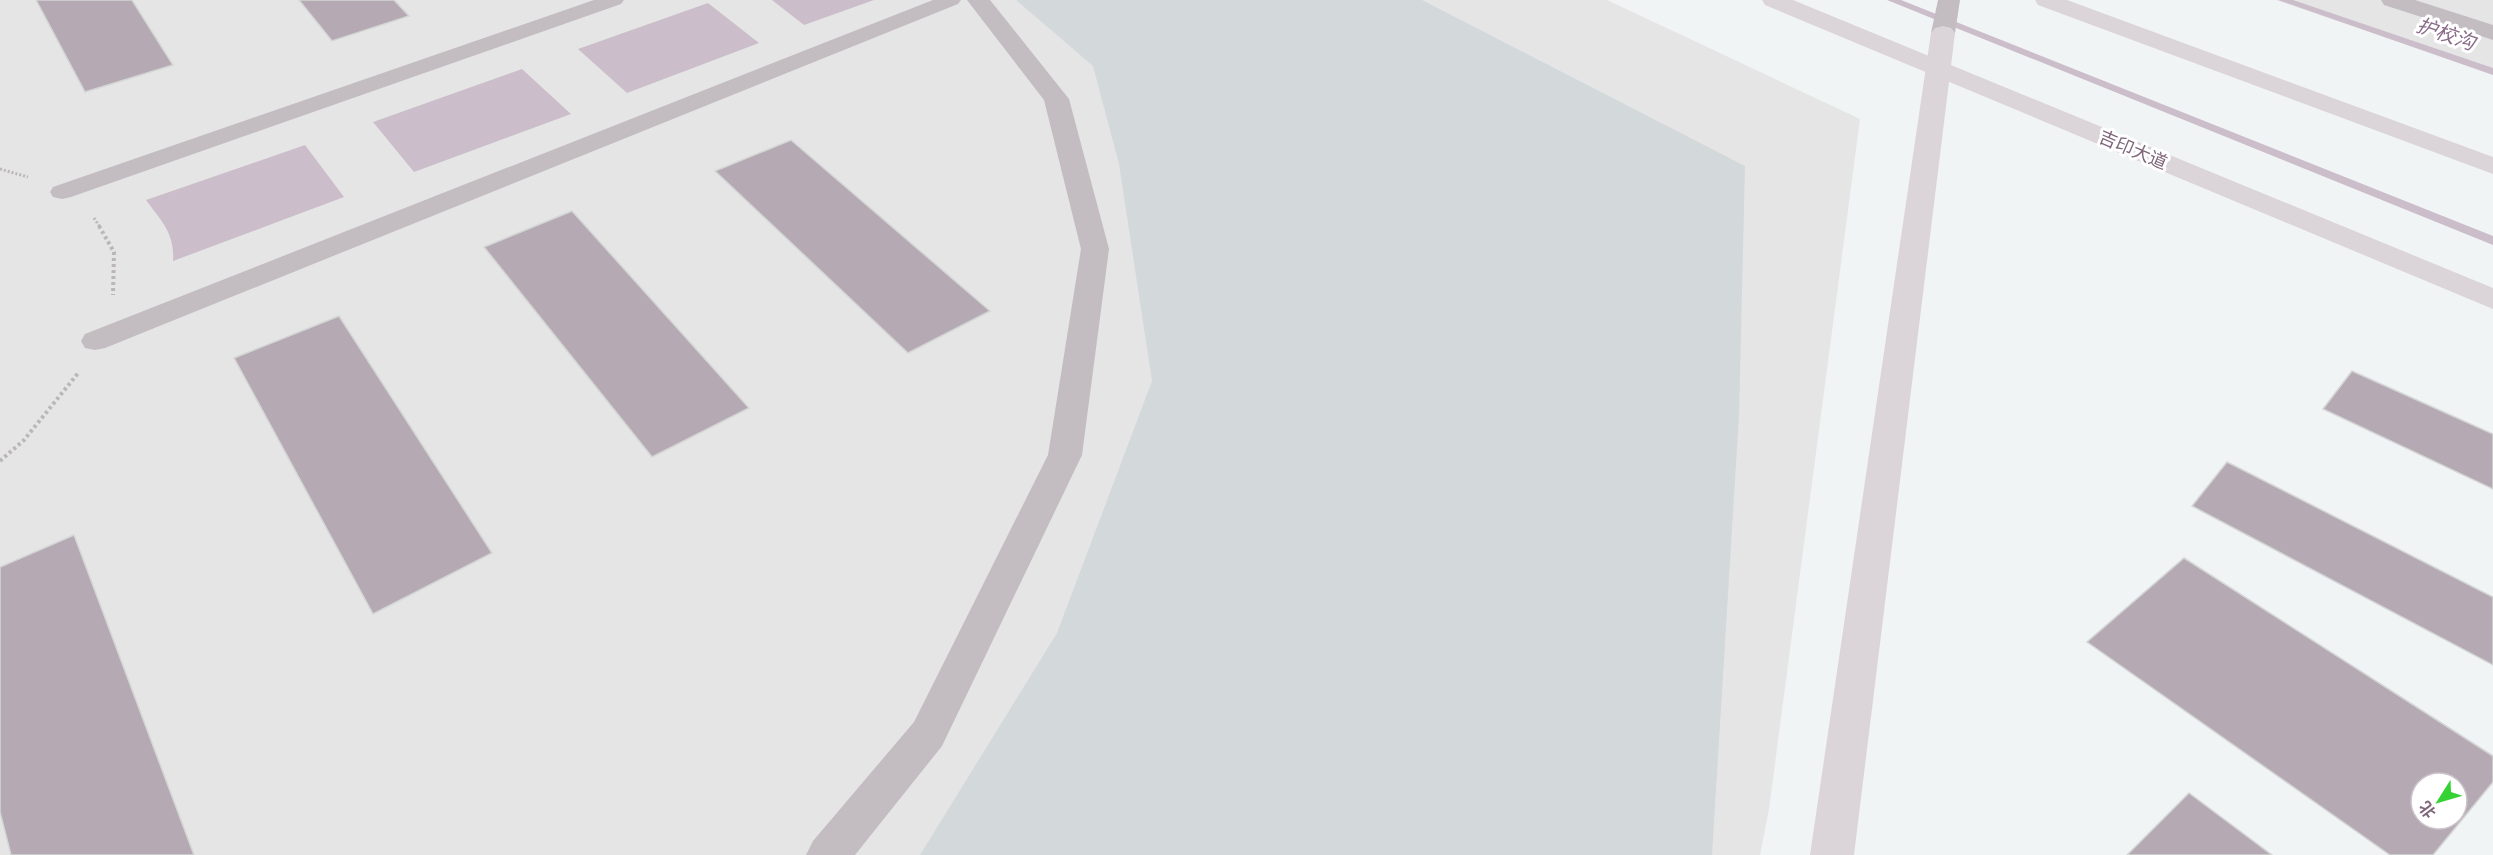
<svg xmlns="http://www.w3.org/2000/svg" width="2493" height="855" font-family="Mulish,'Noto Sans SC',sans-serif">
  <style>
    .built { fill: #e5e5e5 }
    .green { fill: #d3d8db }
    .water { fill: #cbbeca }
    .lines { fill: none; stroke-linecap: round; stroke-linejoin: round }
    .stream { fill: #cbbeca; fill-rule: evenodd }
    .building { fill: #b5aab3; stroke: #d4d6d5; stroke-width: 1.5; fill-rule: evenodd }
    .path-far1 { stroke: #bbb6ba; stroke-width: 3; stroke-dasharray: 2 2; stroke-linecap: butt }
    .path { stroke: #bbb6ba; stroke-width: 4; stroke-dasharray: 3 3; stroke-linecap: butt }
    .lane { fill: #c3bcc1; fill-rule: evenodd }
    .street { fill: #c3bcc1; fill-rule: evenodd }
    .secondary { fill: #dbd4d9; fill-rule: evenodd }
    .primary { fill: #dbd4d9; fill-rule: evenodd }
    .labels { text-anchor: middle; stroke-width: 6; stroke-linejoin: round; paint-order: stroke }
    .far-street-label { font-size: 18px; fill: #7f667a; stroke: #fff }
    .far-water-label { font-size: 20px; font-style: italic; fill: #8a6c89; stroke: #fff }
  </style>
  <rect width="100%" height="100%" fill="#f1f4f4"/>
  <!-- built -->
  <path class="built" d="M0,0H1607L1860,119L1769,809L1760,855H0Z
    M2276,0H2493V74Z"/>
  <!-- green -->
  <path class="green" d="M1016,0H1422L1745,166L1739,415L1712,855H920L1057,633L1152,381L1119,164L1093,66Z"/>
  <!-- water -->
  <path class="water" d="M772,0H874L804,25Z
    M708,3L759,43L627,93L578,49Z
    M522,69L571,114L414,172L373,122Z
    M305,145L344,197L173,261C175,233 161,221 146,200Z"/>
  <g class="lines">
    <!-- stream -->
    <path class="stream" d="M1887,0H1901L2493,236V245Z
      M2278,0H2293L2493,68V75Z"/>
  </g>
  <!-- building -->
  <path class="building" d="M36,0H132L173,65L85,92Z
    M299,0H394L409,16L332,41Z
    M791,140L990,311L908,353L715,171Z
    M572,211L749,408L652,457L484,247Z
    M339,316L492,553L373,614L234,358Z
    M2352,371L2493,434V489L2323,409Z
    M2227,462L2493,597V665L2192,506Z
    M74,535L194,855H11L0,812V567Z
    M2184,558L2493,756V782L2433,855H2390L2087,642ZM2421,783H2457V819H2421Z
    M2189,793L2272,855H2127Z"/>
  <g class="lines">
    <!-- path-far1 -->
    <path class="path-far1" d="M0,169L28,177
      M94,218L100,227"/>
    <!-- path -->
    <path class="path" d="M99,226L114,252L113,295
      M0,461L24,440L79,372"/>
    <!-- lane -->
    <path class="lane" d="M594,0H624L621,4L71,197L62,199L53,197L50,192L53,187Z
      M933,0H961L958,4L105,348L95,350L85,348L81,341L85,334Z"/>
    <!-- street -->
    <path class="street" d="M967,0H990L1069,99L1109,249L1082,455L942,746L855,855H806L813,841L914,722L1048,455L1081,249L1044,100Z
      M1938,0H1960L1955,33L1951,38L1943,40L1935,38L1931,33Z
      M2381,0H2415L2493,25V40L2384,5Z"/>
    <!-- secondary -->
    <path class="secondary" d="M1943,26L1951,28L1955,33L1854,855H1810L1931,33L1935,28Z"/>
    <!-- primary -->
    <path class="primary" d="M1762,0H1793L2493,288V309L1765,5Z
      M2035,0H2067L2493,157V174L2038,5Z"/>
  </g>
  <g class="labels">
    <!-- far-street labels -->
    <g class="far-street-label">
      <text transform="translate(2133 150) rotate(23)" y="6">吉印大道</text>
    </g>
    <!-- far-water labels -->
    <g class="far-water-label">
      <text transform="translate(2446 34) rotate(19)" y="7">护校沟</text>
    </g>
  </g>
  <!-- north arrow -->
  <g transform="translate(2439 801) rotate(233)"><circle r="28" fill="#ffffff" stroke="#ccc2ca" stroke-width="1.5"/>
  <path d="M0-4.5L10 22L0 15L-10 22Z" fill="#34d333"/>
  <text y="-9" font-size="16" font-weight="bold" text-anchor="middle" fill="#7f667a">北</text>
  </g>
</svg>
